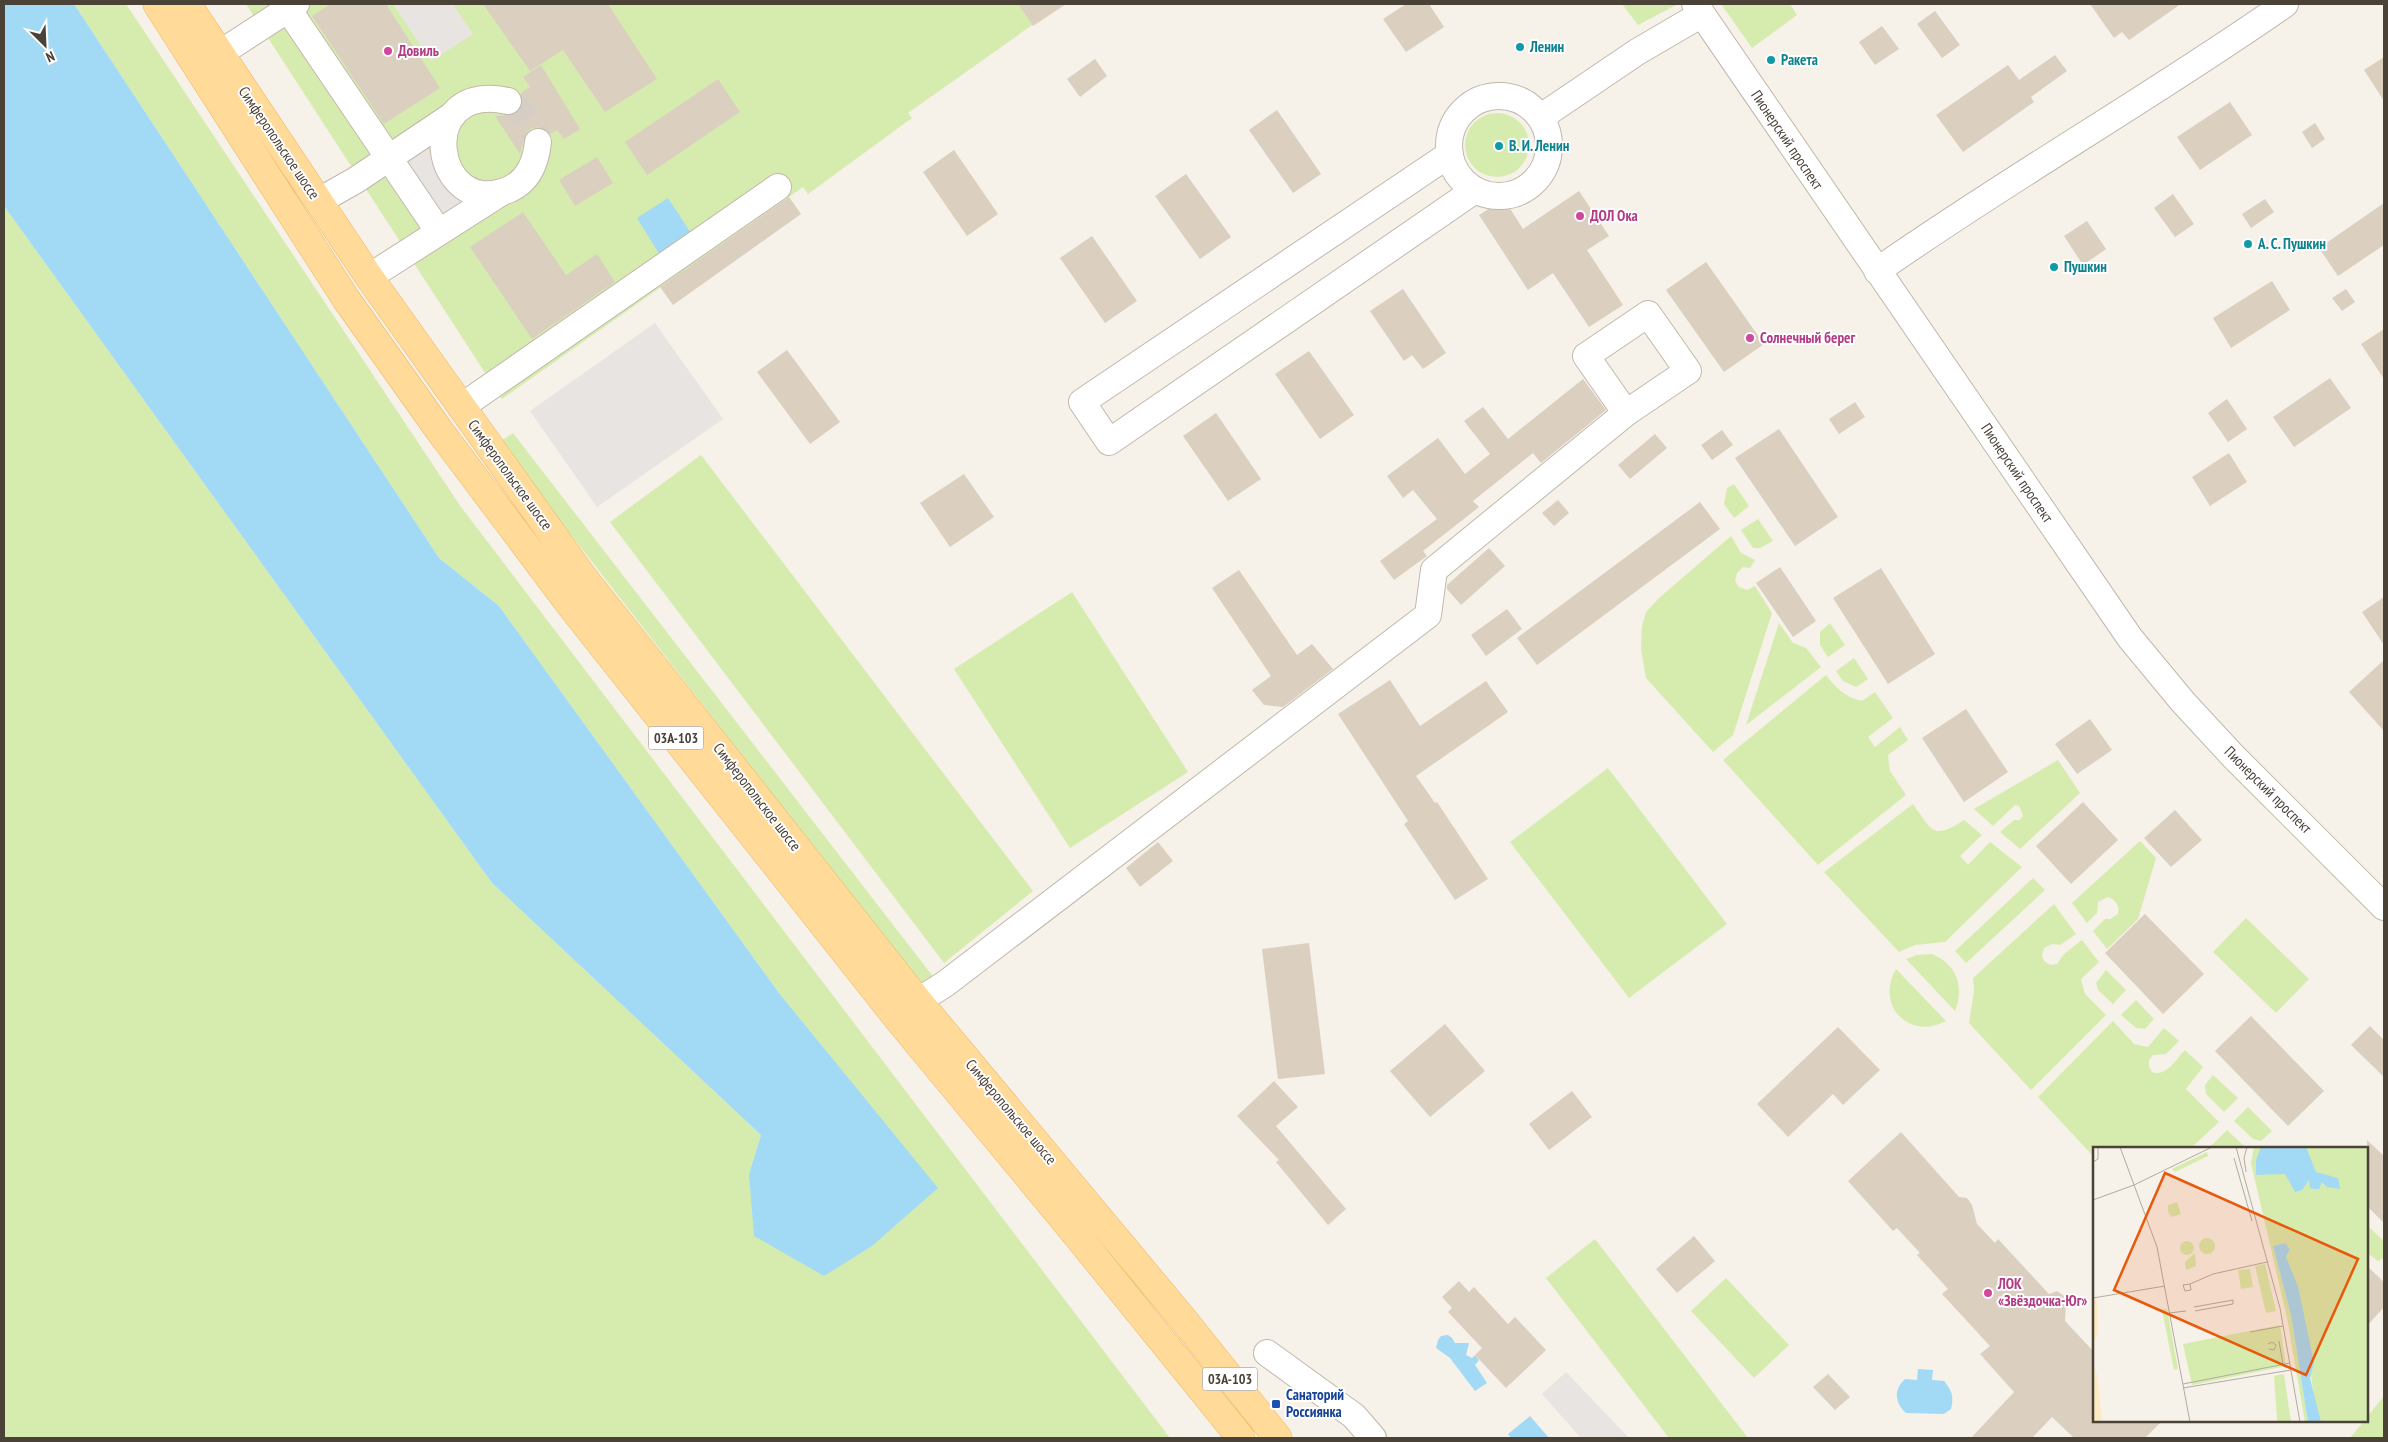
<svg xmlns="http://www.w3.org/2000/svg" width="2388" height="1442" font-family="'PT Sans Narrow',sans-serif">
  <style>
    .green { fill: #d6ecaf }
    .parking { fill: #e7e4e1 }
    .water { fill: #a2daf6 }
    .building { fill: #dbcfc0 }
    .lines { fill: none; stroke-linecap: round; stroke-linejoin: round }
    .minor-tunnel { stroke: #d4cec5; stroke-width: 26; stroke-dasharray: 26 13; stroke-linecap: butt }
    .minor-casing { stroke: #c2b8ab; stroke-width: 28 }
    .major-casing { stroke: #edb760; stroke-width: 29 }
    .minor { stroke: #fff; stroke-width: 26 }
    .major { stroke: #ffda99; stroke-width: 28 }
    .culture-dot { fill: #0f9aa8; stroke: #fff; stroke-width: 2 }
    .hotel-dot { fill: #d1479c; stroke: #fff; stroke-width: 2 }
    .transit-dot { fill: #1a4fb4; stroke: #fff; stroke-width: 2 }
    .labels { text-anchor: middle; stroke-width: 4; stroke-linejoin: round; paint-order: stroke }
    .shield { fill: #fff; stroke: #807a73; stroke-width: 1 }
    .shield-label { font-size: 14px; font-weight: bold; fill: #4a4137 }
    .culture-label { font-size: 15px; font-weight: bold; fill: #0d838f; stroke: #fff; text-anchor: start }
    .hotel-label { font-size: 15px; font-weight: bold; fill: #b23c85; stroke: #fff; text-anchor: start }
    .street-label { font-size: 15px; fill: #4a4137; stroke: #fff }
    .transit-label { font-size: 15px; font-weight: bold; fill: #164399; stroke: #fff; text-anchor: start }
    .inset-road { fill: none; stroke: #b1aba2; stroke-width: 1 }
    .view { fill: #e8590c; fill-opacity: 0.15; stroke: #e8590c; stroke-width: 2.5 }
    .inset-edge { fill: none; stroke: #4a4137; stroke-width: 2.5 }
  </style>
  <rect width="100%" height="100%" fill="#f6f1e9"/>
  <!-- green -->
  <path class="green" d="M74,4H126L461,507L1170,1438H4V206L492,883L761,1135L749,1174L937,1188L779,993L499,606L439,558Z
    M246,4H1062L908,113L912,118L808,194L803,187L502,399Z
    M1622,4H1678L1638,25Z
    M1721,4H1790L1797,15L1752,48Z
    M1465 145a32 32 0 1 1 64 0a32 32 0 1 1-64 0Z
    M513,433L938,983L925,991L499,442Z
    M701,455L1033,891L944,963L610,522Z
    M1734,484L1749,506L1734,518L1724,504L1727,488Z
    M1758,519L1773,541L1760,548H1753L1741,530Z
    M1731,536L1741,553L1755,560L1750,568L1743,567L1737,573L1735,581L1739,587L1747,590L1755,586L1772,613L1733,735L1713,752L1646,678L1641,649L1642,626L1646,612L1659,598Z
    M1072,592L1188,772L1070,848L954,669Z
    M1779,623L1793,643L1806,648L1821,667L1746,725Z
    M1830,623L1845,645L1828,657L1820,645V632Z
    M1854,658L1868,679L1856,687L1843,681L1836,671Z
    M1826,675C1837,689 1845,697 1862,701L1875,692L1893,718L1868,737L1875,747L1900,727L1908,740L1888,755L1890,771L1906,795L1818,865L1723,760Z
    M2058,760L2080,793L2020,849L2000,832L2014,820H2020L2023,815L2019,806L2015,805L1993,826L1974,809Z
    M1608,768L1727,924L1629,998L1510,842Z
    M1913,804C1932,830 1932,841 1964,820L1982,835L1960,856L1968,865L1990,842L2022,867L1945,942L1915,945L1899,952L1824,872Z
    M2140,841L2156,858L2138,919L2107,949L2093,931L2105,919H2110L2118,914C2120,906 2116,900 2108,897L2098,902L2097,913L2087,923L2072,903Z
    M2033,878L2045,890L1966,963L1955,951Z
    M2054,904L2076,934L2060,945L2052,944L2044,948L2042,955L2044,961L2050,965L2057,964L2064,954L2082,940L2099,962L2081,979L2085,994L2106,1015L2031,1090L1969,1023L1974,991L1973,978Z
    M2246,918L2309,979L2276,1013L2213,952Z
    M1932,954C1956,964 1965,986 1955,1011L1906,959L1917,955Z
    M1896,969L1946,1021C1909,1041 1875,1005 1896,969Z
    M2106,970L2126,990L2113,1004L2098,990L2096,983Z
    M2136,1000L2154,1019L2145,1029L2136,1028L2121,1015Z
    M2113,1021L2134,1044L2148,1047L2164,1028L2179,1041L2166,1054L2153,1055L2149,1060V1067L2152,1072C2167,1077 2175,1060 2185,1050L2203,1067L2186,1089L2219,1122L2191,1148H2094V1157L2038,1097Z
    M2213,1075L2238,1098L2224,1112L2206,1094L2205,1085Z
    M2248,1107L2272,1131L2261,1141L2253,1139L2234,1121Z
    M2227,1130L2246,1148H2209Z
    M2369,1227L2384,1241V1258L2378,1261L2367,1253V1229Z
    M1595,1239L1748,1438H1669L1546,1278Z
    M1726,1278L1789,1345L1754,1378L1691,1311Z
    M2384,1396V1438H2350L2364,1421H2367V1417Z"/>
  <!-- parking -->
  <path class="parking" d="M393,4H453L473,34L431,61Z
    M426,146L464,205L441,221L401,162Z
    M655,323L723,419L597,507L530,411Z
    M1566,1372L1629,1438H1581L1542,1394Z"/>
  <!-- water -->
  <path class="water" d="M4,4H74L439,558L499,606L779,993L938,1188L872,1246L824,1276L754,1236L749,1174L761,1135L492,883L4,206Z
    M668,198L695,239L663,260L637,218Z
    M1448,1335L1452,1338L1455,1343H1469L1466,1355L1472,1358L1475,1355L1479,1360L1475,1365L1487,1383L1475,1391L1450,1358L1436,1348L1438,1340L1441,1336Z
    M1918,1369L1933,1370L1932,1380L1944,1381C1952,1391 1954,1396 1951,1409L1944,1414L1906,1413C1895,1403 1893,1390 1905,1379L1917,1380Z
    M1530,1416L1549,1438H1511L1508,1434Z"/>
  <!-- building -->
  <path class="building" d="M331,4H386L440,88L384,124L312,16Z
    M483,4H608L657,79L605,112L563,50L530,71Z
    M1018,4H1066L1033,26Z
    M1406,4H1429L1444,27L1406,52L1383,19Z
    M2090,4H2181L2129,40L2122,32L2114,38Z
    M1935,11L1960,45L1942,58L1917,24Z
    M1882,26L1899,49L1875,65L1859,42Z
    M2055,55L2067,71L2031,97L2034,102L1963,152L1936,115L2008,65L2019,80Z
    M2384,57V101L2364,70Z
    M1095,59L1107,76L1080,97L1067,79Z
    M541,65L580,129L564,139L557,130L550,134L540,127L532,128L526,133L520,154L495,116L515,114L520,109L523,101L521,93L530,87L523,77Z
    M718,79L740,112L647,175L625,142Z
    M2230,102L2252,135L2200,170L2177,137Z
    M1277,110L1321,174L1293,193L1249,130Z
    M2315,123L2325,139L2312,148L2302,132Z
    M954,150L998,214L967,236L923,172Z
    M597,157L613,183L575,206L559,180Z
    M1186,174L1231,237L1200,259L1155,196Z
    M1579,191L1609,236L1587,250L1623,305L1589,327L1553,273L1528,290L1479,215L1504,199L1523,229Z
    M2173,194L2194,224L2175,237L2154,208Z
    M789,197L801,214L673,305L660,287Z
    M2265,199L2274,212L2251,228L2242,214Z
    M2384,203V245L2338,276L2319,248Z
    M523,212L566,275L597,254L615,282L532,339L470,247Z
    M2087,221L2106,249L2083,265L2064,236Z
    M1092,236L1137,301L1105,323L1060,258Z
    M1706,262L1764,344L1724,372L1666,290Z
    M2272,281L2290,310L2231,348L2213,318Z
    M1403,289L1446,353L1423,369L1412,355L1404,361L1370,311Z
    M2346,289L2355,302L2342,311L2332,298Z
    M2384,329V379L2361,344Z
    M787,350L840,422L810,444L757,372Z
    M1309,351L1354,415L1320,439L1275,374Z
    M2330,378L2351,408L2294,447L2273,417Z
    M1583,379L1606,410L1541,463L1533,453L1473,501L1479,507L1423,551L1427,556L1394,580L1380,561L1437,519L1413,490L1403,498L1387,476L1438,438L1465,474L1490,454L1464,421L1483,407L1508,439Z
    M2227,399L2247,429L2228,442L2208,413Z
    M1855,402L1865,417L1839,434L1829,419Z
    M1216,413L1261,479L1228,501L1183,436Z
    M1779,429L1838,517L1795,546L1735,458Z
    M1722,430L1733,445L1712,460L1701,445Z
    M1655,434L1667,448L1630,479L1618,465Z
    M2229,453L2247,482L2210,506L2192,477Z
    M964,474L994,517L950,547L920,503Z
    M1558,500L1569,513L1554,526L1542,513Z
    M1700,502L1720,529L1537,665L1517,638Z
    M1489,548L1505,566L1461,605L1447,589V585Z
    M1780,567L1816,621L1793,637L1756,583Z
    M1881,568L1935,654L1888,684L1833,598Z
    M1239,570L1297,655L1312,644L1333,669L1283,707L1264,705L1252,690L1271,676L1212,588Z
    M2384,597V645L2362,612Z
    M1507,609L1522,629L1486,656L1471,635Z
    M2384,660V731L2349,692Z
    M1390,680L1420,726L1486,681L1508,712L1416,776L1435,803L1437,802L1488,879L1455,900L1404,824L1408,821L1338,714Z
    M1966,709L2008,772L1964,802L1922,738Z
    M2090,719L2112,750L2077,774L2055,744Z
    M2083,802L2118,840L2071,884L2036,846Z
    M2175,810L2202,840L2171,867L2144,838Z
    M1158,842L1173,861L1140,887L1126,868Z
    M2145,914L2204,974L2163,1014L2105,953Z
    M1309,943L1325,1074L1278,1079L1262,949Z
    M2251,1016L2324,1091L2288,1126L2215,1051Z
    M1445,1024L1485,1071L1430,1117L1390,1071Z
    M2370,1026L2384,1040V1077L2351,1045Z
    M1838,1027L1880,1070L1843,1105L1833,1094L1788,1137L1757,1104Z
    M1274,1081L1298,1107L1276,1126L1346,1209L1328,1225L1276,1162L1279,1160L1237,1116Z
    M1572,1091L1592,1117L1549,1150L1529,1124Z
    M1901,1132L1959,1197L1967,1198L1972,1205L1977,1224L1995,1243L1998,1239L2049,1294L2057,1291L2063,1295L2066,1302L2065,1321L2094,1352V1421H2162L2145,1438H2074L2052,1417L2032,1438H1971L2014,1392L1980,1354L1990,1346L1942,1294L1948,1289L1917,1255L1920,1253L1897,1228L1893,1231L1848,1181Z
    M2367,1140L2384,1156V1223L2367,1206Z
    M1694,1236L1715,1261L1677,1293L1656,1269Z
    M2367,1266L2384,1282V1307L2367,1326Z
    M1459,1281L1469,1292L1474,1287L1508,1324L1515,1317L1546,1350L1506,1388L1475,1355L1482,1348L1448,1312L1452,1308L1442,1297Z
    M1828,1374L1850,1397L1835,1410L1813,1387Z"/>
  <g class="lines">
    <!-- minor-tunnel -->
    <path class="minor-tunnel" d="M508,101C525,113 532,123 538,142"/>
    <defs>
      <path id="minor" d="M1695,4L2130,638L2183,702L2233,756L2384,907
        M288,9L439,232
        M219,54L296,4
        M1449 146a50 50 0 1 1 100 0a50 50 0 1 1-100 0Z
        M508,101C411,80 433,223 510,189C529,180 536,162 538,142
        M1541,117L1637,52L1702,14
        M1450,154L1082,402L1109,442L1475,190
        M319,201L356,180L453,115
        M1877,271C2011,177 2152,97 2285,4
        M369,277L502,192
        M461,407L778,187
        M918,1001L945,984L1428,615L1434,570L1626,413L1586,356L1648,314L1688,371L1626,413
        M1267,1353L1354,1416L1373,1438"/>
      <path id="major" d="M157,4L346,299L439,430L571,606L898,1019L1075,1233L1241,1438
        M187,4L369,277L583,577L918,1001L1183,1319L1278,1438"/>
    </defs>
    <!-- minor casing -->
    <use href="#minor" class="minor-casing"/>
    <!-- major casing -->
    <use href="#major" class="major-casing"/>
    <!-- minor -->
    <use href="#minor" class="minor"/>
    <!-- major -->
    <use href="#major" class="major"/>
  </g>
  <!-- markers -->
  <g class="culture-dot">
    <circle cx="1520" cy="47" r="5"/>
    <circle cx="1771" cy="60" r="5"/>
    <circle cx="1499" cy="146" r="5"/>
    <circle cx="2248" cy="244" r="5"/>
    <circle cx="2054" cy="267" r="5"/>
  </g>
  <g class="hotel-dot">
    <circle cx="388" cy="51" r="5"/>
    <circle cx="1580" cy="216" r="5"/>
    <circle cx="1750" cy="338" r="5"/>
    <circle cx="1988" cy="1293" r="5"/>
  </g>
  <rect class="transit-dot" x="1271" y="1399" width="10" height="10" rx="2.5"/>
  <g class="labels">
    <!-- shield labels -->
    <g class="shield">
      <rect x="648.5" y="726.5" width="55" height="23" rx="4"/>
      <rect x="1202.5" y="1367.5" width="55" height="23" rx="4"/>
    </g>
    <g class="shield-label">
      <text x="676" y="743">03А-103</text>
      <text x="1230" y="1384">03А-103</text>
    </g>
    <!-- culture labels -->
    <g class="culture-label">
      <text x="1530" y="52">Ленин</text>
      <text x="1781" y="65">Ракета</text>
      <text x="1509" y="151">В. И. Ленин</text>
      <text x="2258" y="249">А. С. Пушкин</text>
      <text x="2064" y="272">Пушкин</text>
    </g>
    <!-- hotel labels -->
    <g class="hotel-label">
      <text x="398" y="56">Довиль</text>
      <text x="1590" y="221">ДОЛ Ока</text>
      <text x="1760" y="343">Солнечный берег</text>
      <text x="1998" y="1289">ЛОК<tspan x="1998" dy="17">«Звёздочка-Юг»</tspan></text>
    </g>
    <!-- street labels -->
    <g class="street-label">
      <text transform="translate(1787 140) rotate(56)" y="5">Пионерский проспект</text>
      <text transform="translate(279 143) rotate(56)" y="5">Симферопольское шоссе</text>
      <text transform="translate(2017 473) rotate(56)" y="5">Пионерский проспект</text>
      <text transform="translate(510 475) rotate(54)" y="5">Симферопольское шоссе</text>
      <text transform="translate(2268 790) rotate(45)" y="5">Пионерский проспект</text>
      <text transform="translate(757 797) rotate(52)" y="5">Симферопольское шоссе</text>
      <text transform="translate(1011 1112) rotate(50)" y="5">Симферопольское шоссе</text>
    </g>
    <!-- transit labels -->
    <g class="transit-label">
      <text x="1286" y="1400">Санаторий<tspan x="1286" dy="17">Россиянка</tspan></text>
    </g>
  </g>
  <!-- overview -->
  <g transform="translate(2093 1147)">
    <rect width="275" height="275" fill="#f6f1e9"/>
    <path d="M161,0H275V275H228L223,264L205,139L192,110L197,102L192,96L180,99L198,167L215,275H212L194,171L158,16ZM114,5L115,9L82,25L79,22ZM84,55L88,67L79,70L75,66L78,65H75V58ZM106 99a8 8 0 1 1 16 0a8 8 0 1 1-16 0ZM87 101a7 7 0 1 1 14 0a7 7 0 1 1-14 0ZM102,106L103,119L93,123L92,115ZM172,117L183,164L173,166L162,119ZM157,122L160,140L148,142L145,123ZM74,162L85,222L81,223L69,163ZM187,178L193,219L99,238L90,197ZM191,227L198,275H185L184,272L181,229Z" fill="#d6ecaf"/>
    <path d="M0,149L4,152L5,187L0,196ZM0,211L5,233L9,275H0Z" fill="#fcebc3"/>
    <path d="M172,0H213L223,25L245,31L247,42L234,40L229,35L226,42H221L217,41L216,33L209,43L202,45L192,27L163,28V13L167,2ZM192,96L197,102L193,110L205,139L221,216L217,231L228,275H215L198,168L180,99Z" fill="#a2daf6"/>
    <path class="inset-road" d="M27,0L64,100L97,275M143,0L187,161L207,275M141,11L159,74M0,15L5,12V0M153,25L151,11L154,0M0,53L41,38L119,0M97,137L90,138L92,144L98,143L97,137L120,127L174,115M0,151L72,139M101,160L140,153V157L102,164M76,166L93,164M157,185L190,179M186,194L190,217M175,197L179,195L183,198L181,203L176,202M90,237L197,216M90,241L198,223"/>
    <path class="view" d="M72,26L265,112L213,228L21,143Z"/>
    <rect width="275" height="275" class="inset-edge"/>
  </g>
  <!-- border -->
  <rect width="2388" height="1442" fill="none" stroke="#4a4137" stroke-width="10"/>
  <!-- north arrow -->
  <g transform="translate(45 45) rotate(156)" stroke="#ffffff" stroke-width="4" paint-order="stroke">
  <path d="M0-4L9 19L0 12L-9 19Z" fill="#4a4137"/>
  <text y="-8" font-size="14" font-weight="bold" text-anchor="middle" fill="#4a4137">N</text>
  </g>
</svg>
